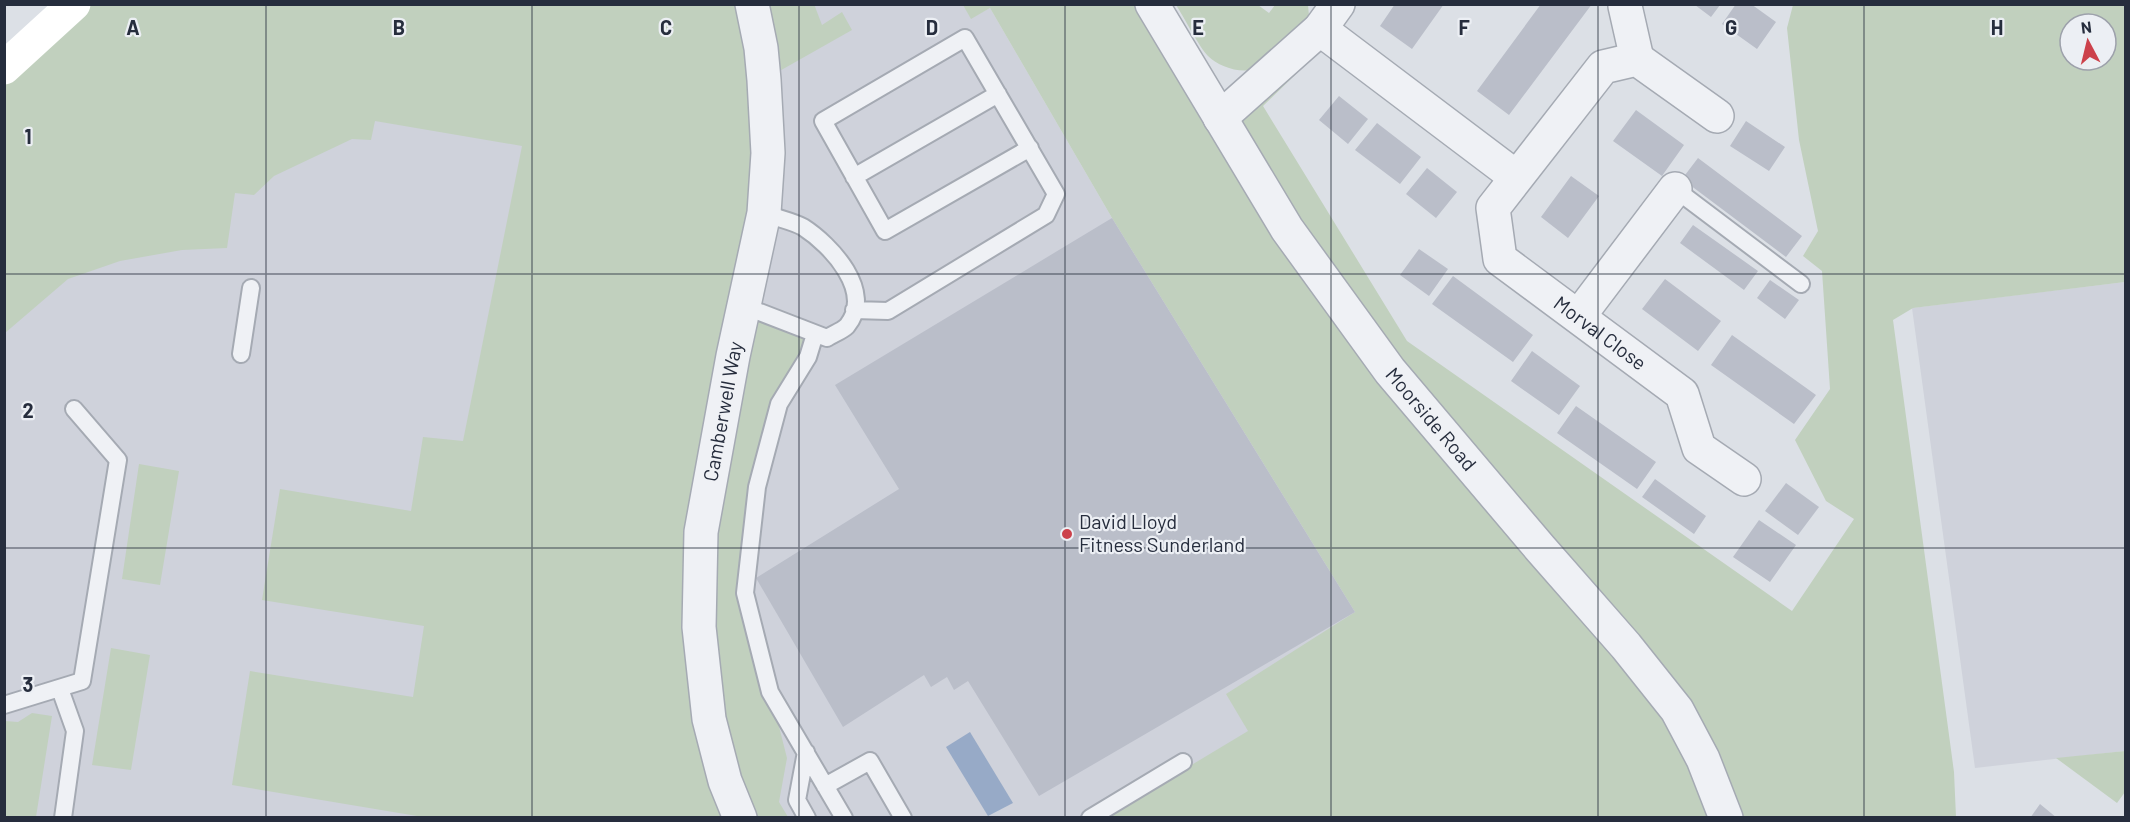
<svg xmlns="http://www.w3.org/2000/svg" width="2130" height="822" font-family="Barlow,sans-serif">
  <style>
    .built { fill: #cfd2db }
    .green { fill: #c1d0be; fill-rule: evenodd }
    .water { fill: #97aac7 }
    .building { fill: #babec9 }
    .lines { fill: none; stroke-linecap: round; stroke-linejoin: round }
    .service-casing { stroke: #a5aab3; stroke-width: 20 }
    .minor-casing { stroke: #a5aab3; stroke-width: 36 }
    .tertiary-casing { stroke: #a5aab3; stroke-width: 36 }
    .service { stroke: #eff1f5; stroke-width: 16 }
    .minor { stroke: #eff1f5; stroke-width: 33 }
    .tertiary { stroke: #eff1f5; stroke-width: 33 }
    .secondary { stroke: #fff; stroke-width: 33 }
    .grid { fill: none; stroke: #262d3d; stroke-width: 1.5; stroke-opacity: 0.55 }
    .poi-dot { fill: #cc414b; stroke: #eceff4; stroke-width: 2 }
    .labels { text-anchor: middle; stroke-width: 4.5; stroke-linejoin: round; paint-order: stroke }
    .street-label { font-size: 20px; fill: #262d3d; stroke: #eceff4 }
    .poi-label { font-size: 20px; fill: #262d3d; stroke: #eceff4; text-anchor: start }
    .grid-label { font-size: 20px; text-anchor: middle; font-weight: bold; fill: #262d3d; stroke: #eceff4; stroke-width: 4.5; stroke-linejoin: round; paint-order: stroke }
  </style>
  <rect width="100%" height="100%" fill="#dce0e6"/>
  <!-- built -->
  <path class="built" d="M963,4L971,18L990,8L1112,218L1355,612L1563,817H5L4,195L273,5Z
    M2125,282V751L1975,768L1912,308Z"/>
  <!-- green -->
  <path class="green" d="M814,4L822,25L842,12L852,30L776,73L744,305L815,334L779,404L745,593L787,758L779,802L788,817H423L232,785L250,671L413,697L424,626L262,600L280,489L411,511L423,437L463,441L522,146L375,121L371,140L352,139L274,176L254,195L235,193L227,248L182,250L120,261L68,279L5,333V68L74,5Z
    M963,5H1152L1220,118L1324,47L1263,106L1407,341L1792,611L1854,519L1826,501L1795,440L1830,389L1822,271L1803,256L1818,231L1799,140L1787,28L1793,5H2125V282L1913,308L1893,320L1954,772L1956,817H1105L1248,731L1226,694L1355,612L1112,218L990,8L971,19ZM2070,24H2106V60H2070Z
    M1176,5H1258L1269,13L1275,5H1308L1309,16L1306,26C1291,39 1277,56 1261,66C1246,76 1220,68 1208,56C1199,47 1184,17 1176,5Z
    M139,464L179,471L160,585L122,579Z
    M111,648L150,655L131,770L92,765Z
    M32,713L52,716L36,817H5V721L18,722Z
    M2125,751V792L2117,803L2056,758Z"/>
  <!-- water -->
  <path class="water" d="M970,732L1013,803L988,816L946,747Z"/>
  <!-- building -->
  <path class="building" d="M1395,4H1444L1412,49L1380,26Z
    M1541,4H1592L1509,115L1477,91Z
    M1736,4H1751L1776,22L1757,49L1722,24Z
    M1695,5H1720L1711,17Z
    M1339,96L1368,119L1348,144L1319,120Z
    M1636,110L1684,145L1662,176L1613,141Z
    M1746,121L1785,147L1769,171L1730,146Z
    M1377,123L1421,157L1400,184L1355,150Z
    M1698,158L1802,236L1786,257L1682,179Z
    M1427,168L1457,192L1436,218L1406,194Z
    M1571,176L1599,196L1568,238L1541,217Z
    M1112,218L1355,612L1039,796L968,681L954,690L947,677L931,687L924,675L843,727L756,578L899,489L835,385Z
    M1693,225L1758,271L1744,290L1680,243Z
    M1419,249L1448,269L1429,296L1400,275Z
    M1453,276L1533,335L1513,362L1432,304Z
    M1665,279L1721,321L1698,351L1642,309Z
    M1770,280L1799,300L1785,319L1757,298Z
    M1732,335L1816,395L1794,424L1711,365Z
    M1532,351L1580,386L1559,415L1511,381Z
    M1576,406L1656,462L1637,489L1557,433Z
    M1655,479L1706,516L1694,534L1642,497Z
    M1786,483L1819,507L1798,535L1765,511Z
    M1759,520L1796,545L1770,582L1733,557Z
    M2040,804L2057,818H2030Z"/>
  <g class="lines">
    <defs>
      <path id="service" d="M854,177L998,94
        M1675,189L1801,284
        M744,306L827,338C833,334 842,331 847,326C875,292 831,245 803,227C792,221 776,218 764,213
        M854,310L888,311L1046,215L1056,194L965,38L823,121L885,231L1030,148
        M815,334L808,357L779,404L757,487L745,593L770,692L844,818
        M241,354L251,288
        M60,689L75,731L63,818
        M4,705L82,681L118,460L74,409
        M806,752L797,800L807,818
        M825,786L870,761L903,818
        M1090,818L1183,762"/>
      <g id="minor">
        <path d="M1625,6L1637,59"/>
        <path d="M1320,29L1516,177"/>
        <path id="s1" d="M1717,116L1637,59L1603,67L1493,208L1500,259L1682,394L1699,448L1744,479"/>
        <path d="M1220,118L1320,29L1338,4"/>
        <path d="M1579,316L1675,189"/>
        <path id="s2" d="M740,818L725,781L709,719L699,627L701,532L733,356L764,213L768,153L764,80L761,48L752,4"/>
      </g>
      <g id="tertiary">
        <path id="s3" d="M1152,4L1287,229L1390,371L1540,548L1626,646L1677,710L1703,759L1726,818"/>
      </g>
    </defs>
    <!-- service casing -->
    <use href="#service" class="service-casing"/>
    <!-- minor casing -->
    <use href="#minor" class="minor-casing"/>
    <!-- tertiary casing -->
    <use href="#tertiary" class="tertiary-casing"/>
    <!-- service -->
    <use href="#service" class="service"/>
    <!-- minor -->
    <use href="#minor" class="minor"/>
    <!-- tertiary -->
    <use href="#tertiary" class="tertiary"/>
    <!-- secondary -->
    <path class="secondary" d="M4,68L74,4"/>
  </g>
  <!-- grid -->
  <path class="grid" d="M266,4V818M532,4V818M799,4V818M1065,4V818M1331,4V818M1598,4V818M1864,4V818M4,274H2126M4,548H2126"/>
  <!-- markers -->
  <circle class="poi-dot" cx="1067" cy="534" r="6"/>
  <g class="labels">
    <!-- street labels -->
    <g class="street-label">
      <text dy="7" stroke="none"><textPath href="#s1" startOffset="488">Morval Close</textPath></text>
      <text dy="7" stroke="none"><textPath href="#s2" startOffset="414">Camberwell Way</textPath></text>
      <text dy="7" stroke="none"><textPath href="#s3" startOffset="501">Moorside Road</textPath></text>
    </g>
    <!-- poi labels -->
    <g class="poi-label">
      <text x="1079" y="529">David Lloyd<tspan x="1079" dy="23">Fitness Sunderland</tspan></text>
    </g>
  </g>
  <g class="grid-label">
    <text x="133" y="35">A</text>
    <text x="399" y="35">B</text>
    <text x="666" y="35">C</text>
    <text x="932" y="35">D</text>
    <text x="1198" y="35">E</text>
    <text x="1464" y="35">F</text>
    <text x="1731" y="35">G</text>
    <text x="1997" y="35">H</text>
    <text x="28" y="144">1</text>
    <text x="28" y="418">2</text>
    <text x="28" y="692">3</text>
  </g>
  <!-- border -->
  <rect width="2130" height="822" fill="none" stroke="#262d3d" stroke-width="12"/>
  <!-- north arrow -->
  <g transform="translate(2088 42) rotate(353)"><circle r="28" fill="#eceff4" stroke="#9da1ab" stroke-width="1.5"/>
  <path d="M0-4.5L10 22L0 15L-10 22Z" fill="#cc414b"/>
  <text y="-9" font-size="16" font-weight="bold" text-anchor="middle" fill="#262d3d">N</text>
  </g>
</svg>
